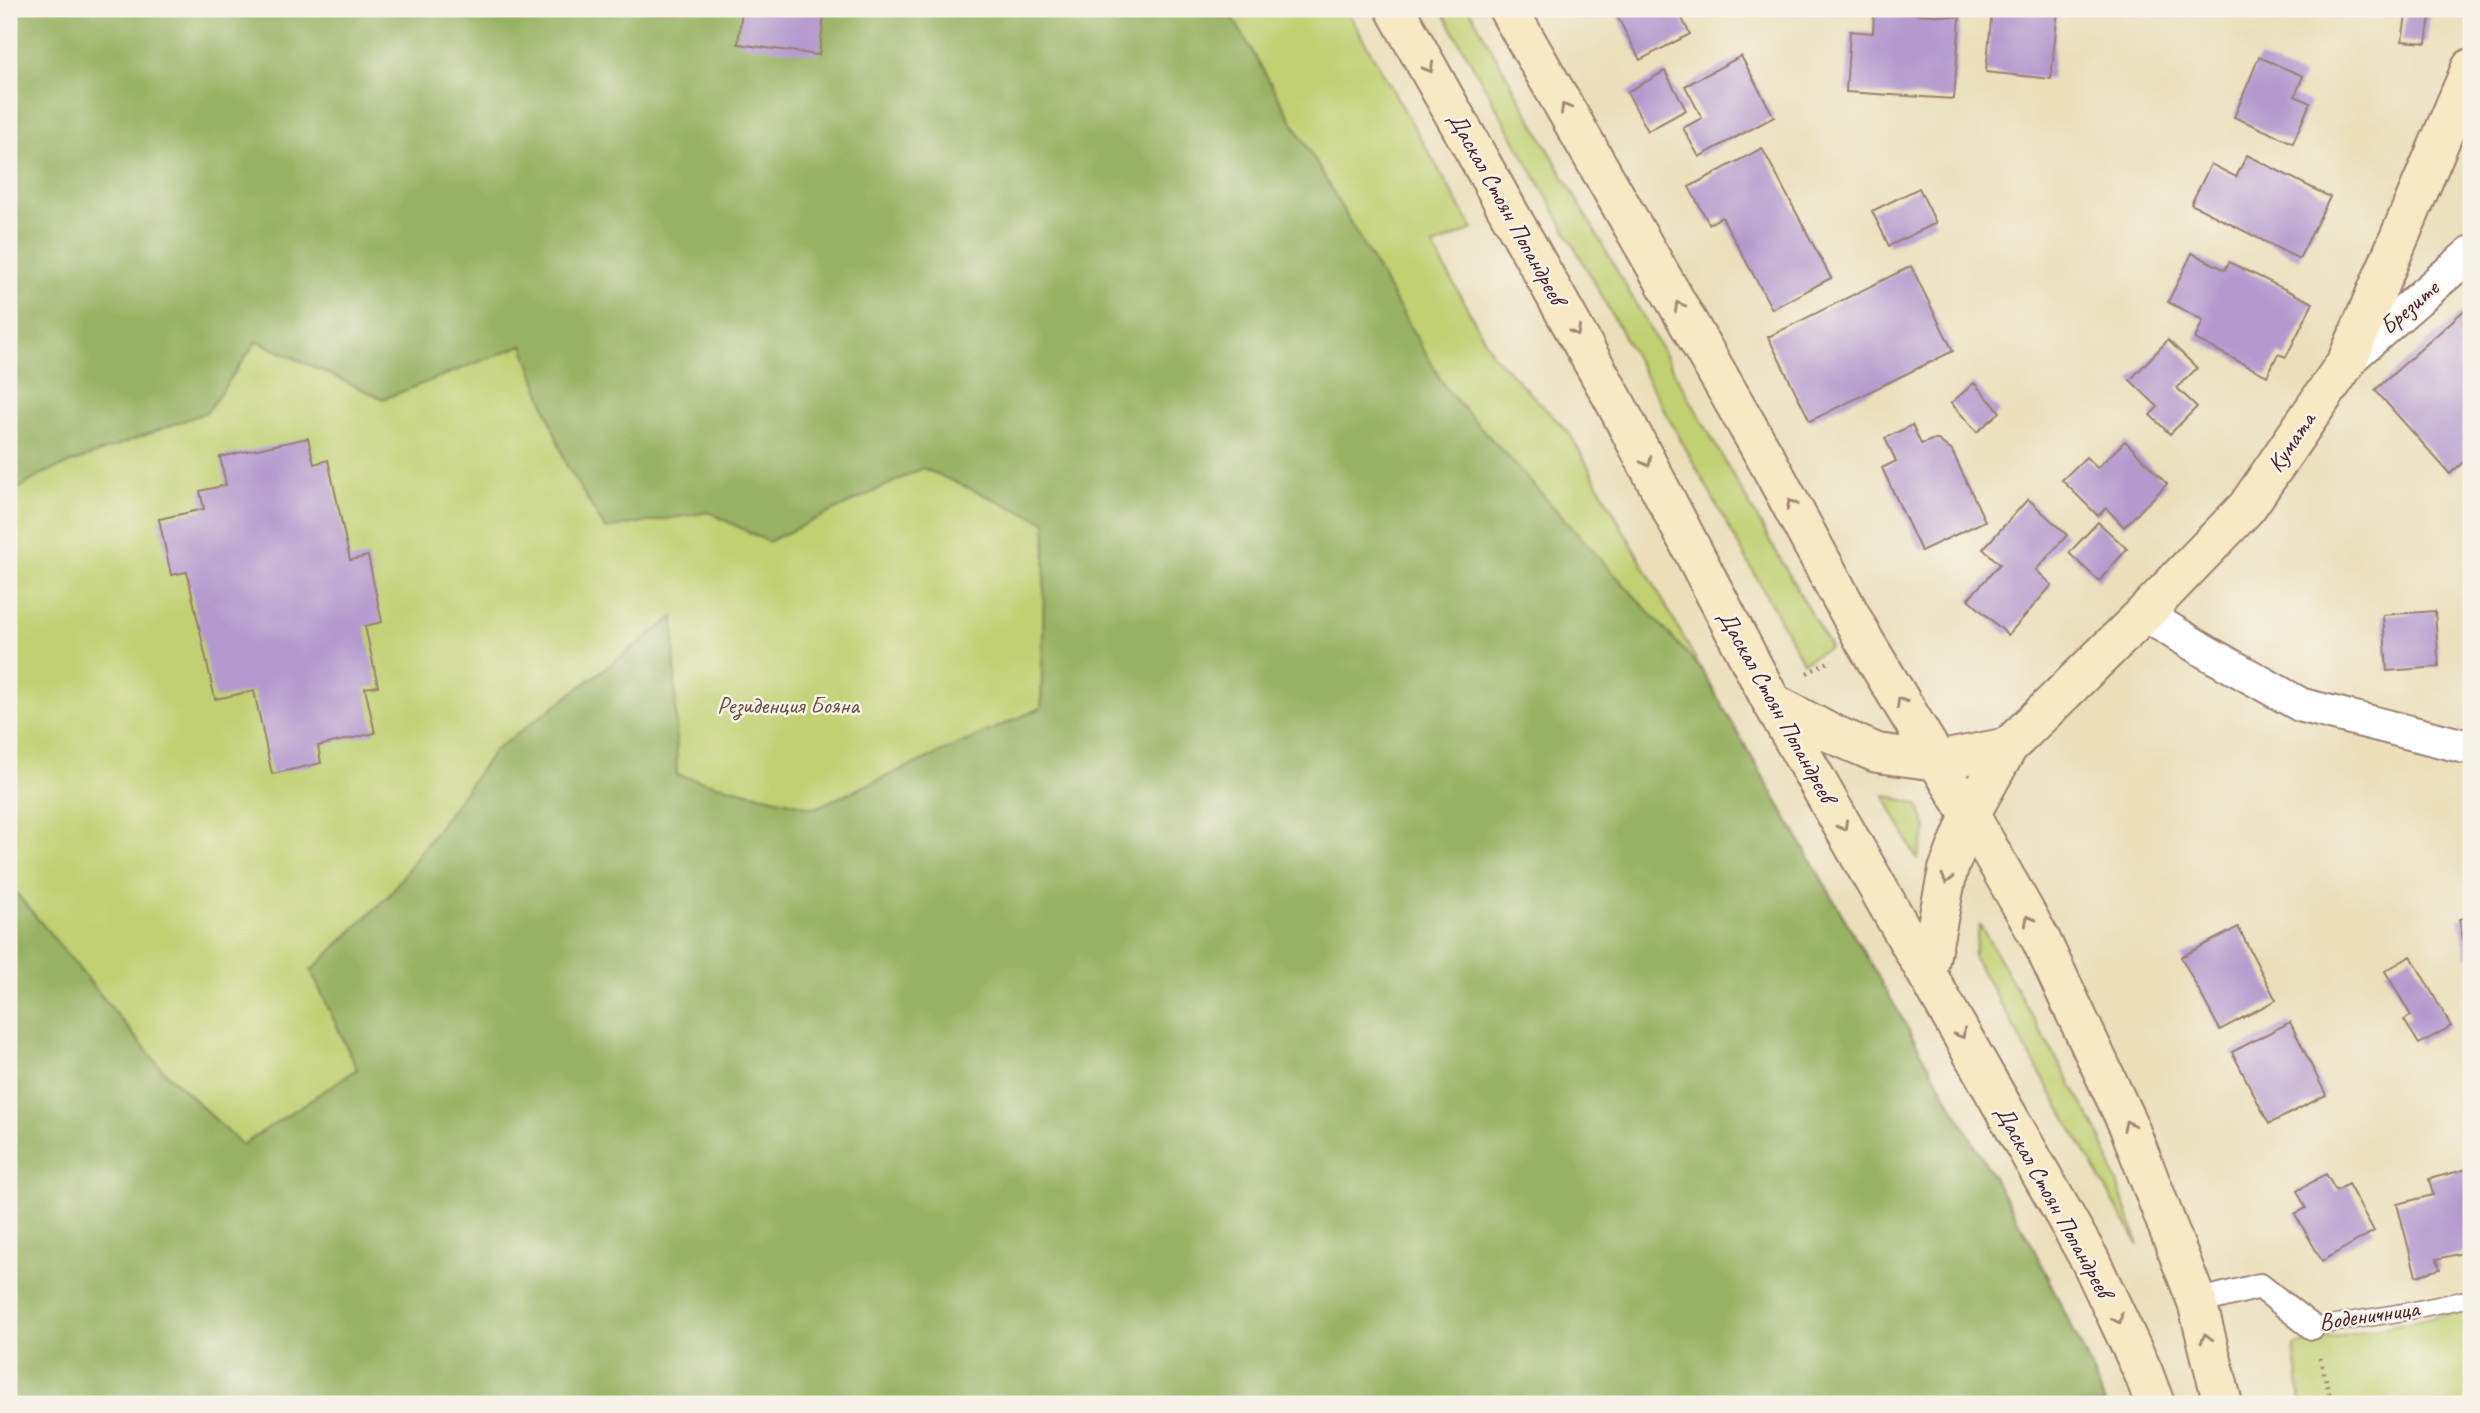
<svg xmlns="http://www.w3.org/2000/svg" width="2480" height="1413" font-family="Caveat,sans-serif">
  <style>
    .green { fill: #c0d072; stroke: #85784e; stroke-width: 2 }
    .forest { fill: #98b264; stroke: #716848; stroke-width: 2 }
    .building { fill: #b499ce }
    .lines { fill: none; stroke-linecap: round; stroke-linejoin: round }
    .service-casing { stroke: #9a7f73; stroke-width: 19 }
    .pedestrian-casing { stroke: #9a7f73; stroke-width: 28 }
    .minor-casing { stroke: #9a7f73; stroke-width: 37 }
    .secondary-casing { stroke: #9a7f73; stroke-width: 42 }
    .path { stroke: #9a7f73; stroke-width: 4.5; stroke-dasharray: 2 5; stroke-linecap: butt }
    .service { stroke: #fff; stroke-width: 16 }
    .pedestrian { stroke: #fff; stroke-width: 24 }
    .minor { stroke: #fff; stroke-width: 33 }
    .secondary { stroke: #f7e9c3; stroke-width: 38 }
    .oneway { stroke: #a08477 }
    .labels { text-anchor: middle; stroke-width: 5; stroke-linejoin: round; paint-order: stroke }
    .street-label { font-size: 24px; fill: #4a1f2b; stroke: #f7f3e8 }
    .park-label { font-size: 24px; fill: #684b3d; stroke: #f7f3e8 }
  </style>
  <rect width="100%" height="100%" fill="#f7f3e8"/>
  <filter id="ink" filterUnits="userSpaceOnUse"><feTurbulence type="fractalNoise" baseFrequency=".0143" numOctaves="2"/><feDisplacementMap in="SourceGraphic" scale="14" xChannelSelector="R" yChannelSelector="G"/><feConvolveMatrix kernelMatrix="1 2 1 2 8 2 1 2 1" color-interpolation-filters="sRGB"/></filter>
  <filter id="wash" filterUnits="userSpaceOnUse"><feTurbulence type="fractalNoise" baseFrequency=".00686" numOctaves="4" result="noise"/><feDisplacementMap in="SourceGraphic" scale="28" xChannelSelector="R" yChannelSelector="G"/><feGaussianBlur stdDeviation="1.57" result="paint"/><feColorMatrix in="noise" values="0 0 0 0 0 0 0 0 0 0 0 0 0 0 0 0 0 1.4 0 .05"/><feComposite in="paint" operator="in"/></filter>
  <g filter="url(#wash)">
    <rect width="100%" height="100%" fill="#ebdfbb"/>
    <!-- green -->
    <path class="green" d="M9,9H1346L1473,229L1433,246L1493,355L1570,434L1701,669L2031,1243L2089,1363L2105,1404H9Z
      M1441,9H1469L1830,647L1803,662L1557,215Z
      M1884,795L1918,804L1927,829L1917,859Z
      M1980,925L2100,1135L2139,1246L1973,956Z
      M2471,1309V1404H2301L2294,1346Z"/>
    <!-- forest -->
    <path class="forest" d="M9,9H1228L1446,389L1701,669L2031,1243L2089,1363L2105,1404H9V884L162,1069L242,1145L357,1069L311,971L389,895L494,751L674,617L677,775L815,808L1041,708L1046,522L923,468L768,542L709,512L605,529L566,464L523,345L383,399L257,341L207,412L42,474L9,495Z"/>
    <g id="blocks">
      <!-- building -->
      <path class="building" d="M742,9H825L819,55L738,44Z
        M1617,9H1677L1690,34L1640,60L1614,10Z
        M1992,9H2058L2051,79L1986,72Z
        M2147,9H2183L2182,14L2147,11Z
        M2407,9H2431L2426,43L2402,41Z
        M1874,11L1960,17L1954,99L1846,92L1850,31L1873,33Z
        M1741,56L1774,117L1699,157L1683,128L1702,118L1685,86Z
        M2259,57L2303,76L2295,96L2310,103L2293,143L2234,117Z
        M1665,71L1686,110L1648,131L1627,92Z
        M1762,148L1831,278L1772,309L1722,217L1709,224L1689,187Z
        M2247,155L2330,197L2299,259L2191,204L2211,164L2236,177Z
        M1919,188L1936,223L1889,246L1872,211Z
        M2192,253L2225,270L2229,262L2313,303L2286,357L2278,354L2267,376L2195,339L2203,320L2168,302Z
        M1911,266L1953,351L1810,421L1768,337Z
        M2470,305L2471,455L2450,474L2375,390Z
        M2168,340L2197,368L2177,388L2197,407L2170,434L2150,415L2158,407L2130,380Z
        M1974,383L2000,412L1977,432L1951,403Z
        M1912,425L1921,444L1932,440H1938L1952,451L1985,521L1921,551L1882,468L1896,461L1885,438Z
        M308,438L314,464L328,460L350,560L368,556L382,622L365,626L378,686L365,688L375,733L318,746L321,763L272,774L254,691L215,699L187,572L171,575L159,519L204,509L200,491L226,485L220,457Z
        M2125,441L2167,484L2124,527L2106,508L2098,516L2062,480L2086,457L2097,468Z
        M2028,499L2067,535L2036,570L2052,585L2008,635L1968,599L2000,564L1983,549Z
        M2098,522L2127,549L2099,581L2069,553Z
        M2435,611L2439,667L2387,671L2383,615Z
        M2471,917V956L2467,957L2459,919Z
        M2238,927L2276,1000L2220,1030L2181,957Z
        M2411,956L2451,1026L2419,1044L2404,1020L2411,1016L2385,971Z
        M2290,1022L2326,1095L2269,1124L2232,1052Z
        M2471,1168V1251L2437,1259L2440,1269L2416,1276L2397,1204L2433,1195L2429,1179Z
        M2326,1174L2336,1191L2348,1184L2374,1231L2322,1261L2295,1214L2306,1208L2297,1191Z"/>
    </g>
  </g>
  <g filter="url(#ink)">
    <use href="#blocks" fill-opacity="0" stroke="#9a7f73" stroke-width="2"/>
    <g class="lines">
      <defs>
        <path id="service" d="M2312,1327L2404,1312L2471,1298"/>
        <path id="pedestrian" d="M2197,1302L2260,1286L2312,1327"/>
        <path id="minor" d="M2347,361L2471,253
          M2144,614L2208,653L2301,705L2463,746H2471"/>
        <path id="secondary" d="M1395,9L1615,402L1768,695L2090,1260L2143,1372L2155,1404
          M1508,9L1767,460L1865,642L1970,815L2041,940L2129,1127L2197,1302L2223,1404
          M1773,703L1826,731L1877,753L1937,761L2008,747
          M1927,974L1948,870L1970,815L2008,747L2144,614L2247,507L2347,361L2471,68"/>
      </defs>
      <!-- service casing -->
      <use href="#service" class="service-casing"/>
      <!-- pedestrian casing -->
      <use href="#pedestrian" class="pedestrian-casing"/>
      <!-- minor casing -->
      <use href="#minor" class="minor-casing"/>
      <!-- secondary casing -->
      <use href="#secondary" class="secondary-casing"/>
      <!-- path -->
      <path class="path" d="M1807,673L1832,660
        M2320,1358L2332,1404"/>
      <!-- service -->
      <use href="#service" class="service"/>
      <!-- pedestrian -->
      <use href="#pedestrian" class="pedestrian"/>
      <!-- minor -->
      <use href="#minor" class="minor"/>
      <!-- secondary -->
      <use href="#secondary" class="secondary"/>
    </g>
    <!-- one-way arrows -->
    <defs><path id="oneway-chevron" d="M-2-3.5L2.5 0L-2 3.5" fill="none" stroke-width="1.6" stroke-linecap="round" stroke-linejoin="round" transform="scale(1.75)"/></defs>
    <g class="oneway">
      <use href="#oneway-chevron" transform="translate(1429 68) rotate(61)"/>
      <use href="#oneway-chevron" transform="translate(1565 108) rotate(-120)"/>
      <use href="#oneway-chevron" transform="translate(1679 306) rotate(-120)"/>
      <use href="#oneway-chevron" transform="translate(1576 331) rotate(61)"/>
      <use href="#oneway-chevron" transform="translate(1647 462) rotate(63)"/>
      <use href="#oneway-chevron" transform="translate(1791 504) rotate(-118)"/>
      <use href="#oneway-chevron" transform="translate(1901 702) rotate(-121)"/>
      <use href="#oneway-chevron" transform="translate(1843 826) rotate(60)"/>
      <use href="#oneway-chevron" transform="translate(1947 879) rotate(104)"/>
      <use href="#oneway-chevron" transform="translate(2029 920) rotate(-119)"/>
      <use href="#oneway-chevron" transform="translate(1961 1034) rotate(60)"/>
      <use href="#oneway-chevron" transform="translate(2128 1125) rotate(-114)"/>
      <use href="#oneway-chevron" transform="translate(2118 1319) rotate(64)"/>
      <use href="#oneway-chevron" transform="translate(2206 1338) rotate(-105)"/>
    </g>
  </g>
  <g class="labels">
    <!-- street labels -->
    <g class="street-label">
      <text transform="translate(1507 208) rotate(61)" y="8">Даскал Стоян Попандреев</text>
      <text transform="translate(2409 307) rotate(-41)" y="8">Брезите</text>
      <text transform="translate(2291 442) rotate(-56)" y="8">Кумата</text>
      <text transform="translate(1777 706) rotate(61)" y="8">Даскал Стоян Попандреев</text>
      <text transform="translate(2054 1201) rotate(61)" y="8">Даскал Стоян Попандреев</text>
      <text transform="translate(2369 1315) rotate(-8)" y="8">Воденичница</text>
    </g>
    <!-- park labels -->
    <g class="park-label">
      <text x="788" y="713">Резиденция Бояна</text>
    </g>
  </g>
  <!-- margin -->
  <rect width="2480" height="1413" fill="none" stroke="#f7f3e8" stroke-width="35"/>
</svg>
